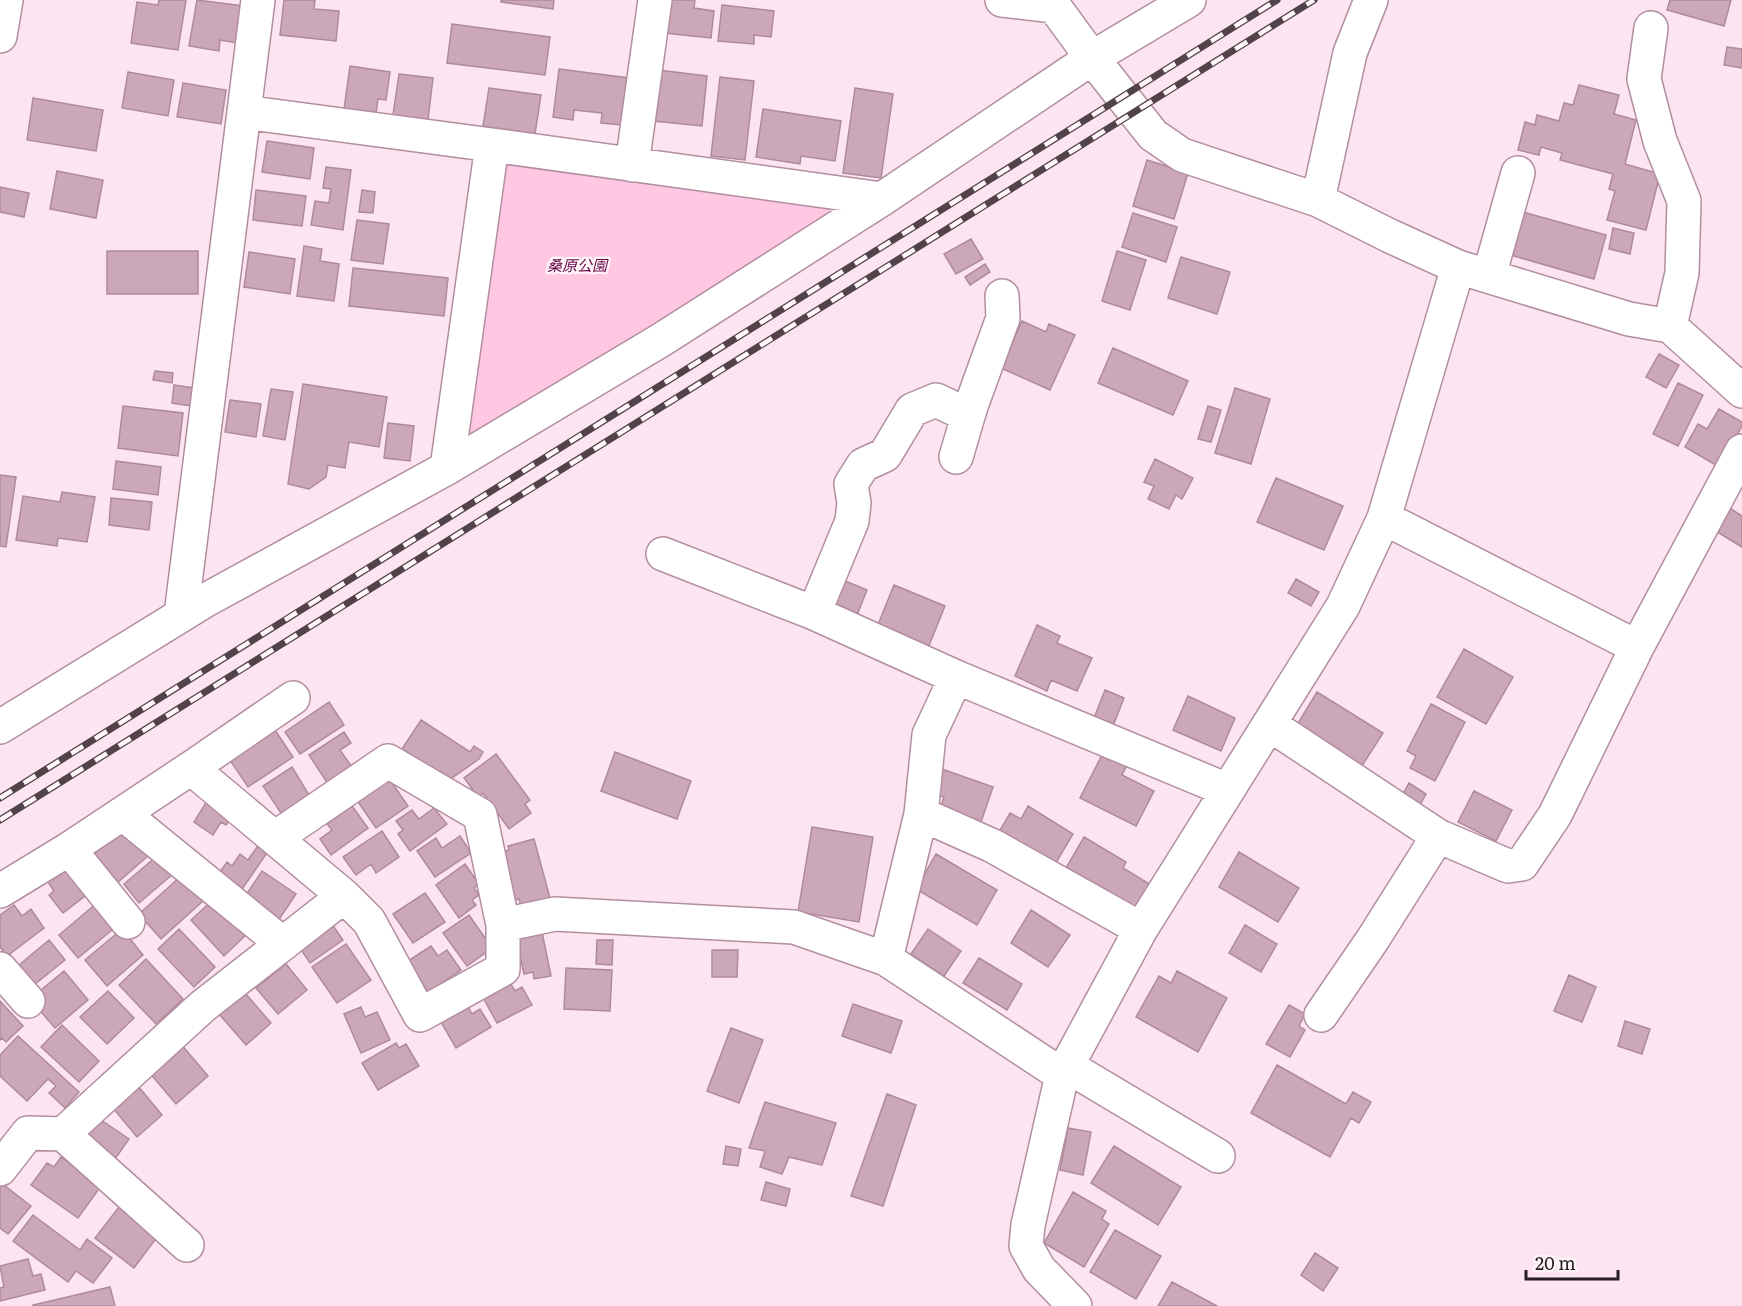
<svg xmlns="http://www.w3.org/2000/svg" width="1742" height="1306" font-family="Literata,'Noto Sans JP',serif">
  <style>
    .green { fill: #ffc7e2 }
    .building { fill: #cca7b9; stroke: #ae8a9c; stroke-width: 1.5 }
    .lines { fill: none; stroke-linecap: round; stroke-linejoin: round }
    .street-casing { stroke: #b28ea0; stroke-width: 36 }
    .street { stroke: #fff; stroke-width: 33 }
    .rail-casing { stroke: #52434a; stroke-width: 7 }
    .rail { stroke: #fff7fa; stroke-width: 4.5; stroke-dasharray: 14; stroke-linecap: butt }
    .labels { text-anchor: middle; stroke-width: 4.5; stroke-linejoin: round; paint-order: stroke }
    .park-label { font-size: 15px; font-style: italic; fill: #660445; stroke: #fff7fa }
  </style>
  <rect width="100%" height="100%" fill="#fce5f0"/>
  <!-- green -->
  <path class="green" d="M508,164L828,204L831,218L475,435L461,426L498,175Z"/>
  <!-- building -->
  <path class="building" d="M159,0H186L178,50L131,43L137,2L158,5Z
    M197,0L243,6L237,43L220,40L219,51L189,46Z
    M284,0H315L314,9L339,11L336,41L280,35Z
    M501,0H554L553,9L501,2Z
    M667,0H695L694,8L714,11L711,38L664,33Z
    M1670,0H1731L1724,26L1667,10Z
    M722,5L774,11L771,37L754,35V44L718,41Z
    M452,24L550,37L545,75L447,63Z
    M1727,47L1742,49V68L1724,65Z
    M350,66L390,72L386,100L378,99L376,113L344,109Z
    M559,69L629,78L622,125L601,123L602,113L574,110L573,120L553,117Z
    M658,70L707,76L702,126L653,121Z
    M128,72L174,80L168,116L122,108Z
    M399,74L433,78L428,120L393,115Z
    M720,77L754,81L745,160L711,156Z
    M183,83L226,90L221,124L177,117Z
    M1579,85L1619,95L1614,114L1636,120L1625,164L1660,174L1646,230L1607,220L1615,191L1609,189L1613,174L1560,160L1562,153L1541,147L1539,155L1518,150L1525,122L1535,125L1537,115L1559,121L1564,103L1573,105Z
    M489,88L541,95L535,134L483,126Z
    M855,88L893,94L881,178L843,173Z
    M33,98L103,110L96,151L27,140Z
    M763,109L841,121L835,161L801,156L800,164L756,157Z
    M267,141L314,148L310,179L262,172Z
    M1147,160L1188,173L1174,219L1133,206Z
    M326,167L351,170L343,230L311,225L315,201L329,203L331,189L323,188Z
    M57,171L103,180L96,218L50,209Z
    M0,187L29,193L24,217L0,212Z
    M256,190L306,196L302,226L253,220Z
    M362,190L375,192L373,213L359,212Z
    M1519,211L1606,235L1594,279L1507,254Z
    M1133,213L1177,227L1166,262L1122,247Z
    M357,220L389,224L383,264L351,260Z
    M1613,228L1634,233L1630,254L1609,249Z
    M971,239L983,259L956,274L944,254Z
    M304,246L322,249L320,261L339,264L334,301L297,296Z
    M107,251H198V294H107Z
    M1117,251L1146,260L1130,310L1102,301Z
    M249,252L295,259L290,294L244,287Z
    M1181,257L1230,272L1217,314L1168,298Z
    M985,264L990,272L970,285L965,277Z
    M353,268L448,278L444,316L349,306Z
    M1022,321L1046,332L1049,324L1075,335L1050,390L1001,368Z
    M1113,348L1188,381L1173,415L1098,383Z
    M1659,354L1679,365L1666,388L1646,377Z
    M155,371L173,373L172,383L153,380Z
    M1678,383L1703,395L1678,446L1653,434Z
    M303,384L387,397L379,447L349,442L345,468L328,465L326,477L309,489L288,484Z
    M174,385L194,388L191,406L172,403Z
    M1235,388L1270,399L1251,464L1215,453Z
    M271,389L293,392L285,440L263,436Z
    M230,400L261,404L256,437L225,432Z
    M123,406L183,413L178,456L118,448Z
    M1208,406L1221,410L1211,442L1198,439Z
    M1719,409L1742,422V426L1719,467L1685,447L1698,424L1707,429Z
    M388,423L414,426L410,461L384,458Z
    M1155,459L1193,478L1182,499L1176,495L1169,509L1148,499L1154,486L1144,482Z
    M116,461L161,467L158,495L113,489Z
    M0,475L16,477L6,547L0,546Z
    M1276,478L1343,506L1324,550L1257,522Z
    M62,492L95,497L87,542L58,538L57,546L16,540L23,496L60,502Z
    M111,498L152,502L149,530L109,525Z
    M1728,507L1742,516V547L1714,530Z
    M838,578L867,590L857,615L828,603Z
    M1296,579L1319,592L1311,606L1288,593Z
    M894,585L945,606L928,648L877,627Z
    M1037,625L1060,636L1057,643L1092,658L1077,691L1051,680L1047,691L1015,676Z
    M1464,649L1513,677L1486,724L1437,697Z
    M1105,690L1124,698L1113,726L1094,718Z
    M1317,692L1383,733L1360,769L1295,728Z
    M1188,696L1235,718L1221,751L1173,730Z
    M329,702L344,725L300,754L285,732Z
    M1431,704L1465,722L1435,781L1410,768L1416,756L1407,751Z
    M421,720L470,752L474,746L483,752L479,759L449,780L402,749Z
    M273,727L293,757L248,787L228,757Z
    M344,732L351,743L340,750L352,767L328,784L309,755Z
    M615,752L691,781L677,819L601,791Z
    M1103,753L1127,765L1122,775L1154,791L1136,826L1080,798Z
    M496,754L530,800L525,804L531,813L509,829L483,793L478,797L464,778Z
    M292,767L309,795L281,813L263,786Z
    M939,768L993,787L981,822L940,808L944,797L931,793Z
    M388,777L408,806L376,828L356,799Z
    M1409,783L1426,794L1420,805L1403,794Z
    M1474,791L1512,810L1496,841L1458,822Z
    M207,801L231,818L226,825L221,822L213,835L194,822Z
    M352,806L368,828L331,855L320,839L332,830L327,824Z
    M1028,806L1073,834L1054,866L999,832L1010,813L1021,819Z
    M434,808L447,824L410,851L398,834L403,830L396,821L412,810L419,819Z
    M124,827L149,855L116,884L92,856Z
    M812,827L873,837L859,922L798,912Z
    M382,831L399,857L376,873L371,864L356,875L343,857Z
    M460,836L471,853L435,877L417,851L436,838L442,848Z
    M1084,837L1126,862L1123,868L1151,885L1137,910L1066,868Z
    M534,839L550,898L521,906L519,899L511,901L499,853L509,850L508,846Z
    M260,843L269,850L240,892L217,876L227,862L232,866L240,854L248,860Z
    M1239,852L1299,888L1278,922L1219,887Z
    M936,854L997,890L977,925L916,889Z
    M157,856L173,874L139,903L124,884Z
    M465,864L479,884L474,888L479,895L472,900L476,905L459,918L436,885Z
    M68,866L89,893L63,913L49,895L54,891L48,882Z
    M262,871L296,894L278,921L244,898Z
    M181,876L203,901L161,939L139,914Z
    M425,893L445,922L413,943L393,914Z
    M214,899L247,934L224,956L191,920Z
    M98,902L117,926L78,958L59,935Z
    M14,905L22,916L31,909L44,928L7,956L0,947V915Z
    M1031,910L1070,935L1048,967L1011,943Z
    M469,915L492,948L467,966L443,933Z
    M327,917L343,940L310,963L294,939Z
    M1245,925L1277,944L1261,972L1229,953Z
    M122,929L143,955L107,986L85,960Z
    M179,929L215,967L194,987L158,949Z
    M928,929L961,951L944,976L911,954Z
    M542,932L551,976L534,979L533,972L524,974L516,937Z
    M49,940L65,960L34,985L19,965Z
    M597,940H613L612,965L596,964Z
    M346,944L371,980L337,1003L312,967Z
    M431,946L438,956L447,950L461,970L428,992L408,961Z
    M712,950H738L737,977H712Z
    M979,958L1022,984L1007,1010L963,983Z
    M146,959L183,999L156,1024L119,985Z
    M286,964L307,990L278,1014L256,988Z
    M566,968L612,970L610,1011L564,1009Z
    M64,971L88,1000L55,1028L30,999Z
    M1177,971L1227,998L1198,1052L1136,1017L1159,976L1171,983Z
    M1569,975L1596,987L1582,1022L1554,1011Z
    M507,977L515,991L522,987L532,1005L497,1023L480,992Z
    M108,991L134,1018L107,1044L80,1017Z
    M245,993L271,1023L246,1045L219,1014Z
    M0,1001L23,1026L6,1042L2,1038L0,1040Z
    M465,1001L472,1014L480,1009L491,1027L456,1048L438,1017Z
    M853,1004L902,1021L891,1053L842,1036Z
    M1289,1005L1305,1014L1299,1026L1305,1030L1290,1057L1266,1044Z
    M361,1007L365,1017L377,1012L390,1040L361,1053L344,1014Z
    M1625,1021L1650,1029L1642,1054L1618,1046Z
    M62,1025L99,1061L79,1082L41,1047Z
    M731,1028L763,1040L739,1103L707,1091Z
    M18,1036L79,1092L65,1108L49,1093L56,1086L48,1079L27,1101L0,1076V1055Z
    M180,1043L208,1076L176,1104L148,1071Z
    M396,1043L399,1048L406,1044L419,1066L378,1090L362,1063Z
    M1277,1065L1346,1104L1353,1092L1371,1102L1359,1123L1351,1118L1330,1157L1251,1113Z
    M133,1080L162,1115L137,1137L108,1102Z
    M887,1094L916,1105L883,1206L851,1196Z
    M765,1102L836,1123L822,1165L789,1157L782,1174L760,1167L765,1151L749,1148Z
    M92,1114L129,1139L115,1159L78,1134Z
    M1068,1128L1091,1132L1083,1175L1060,1170Z
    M726,1146L741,1149L738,1166L723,1164Z
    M1114,1146L1181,1187L1158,1225L1091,1183Z
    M61,1157L101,1186L78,1218L31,1185L47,1163L54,1167Z
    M0,1182L31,1206L8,1234L0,1228Z
    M766,1182L790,1189L786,1206L761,1200Z
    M1073,1192L1106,1211L1102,1219L1109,1224L1084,1267L1044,1243Z
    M119,1207L158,1236L134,1268L95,1238Z
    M33,1215L80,1250L87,1239L112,1258L93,1283L76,1271L68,1282L13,1241Z
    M1115,1230L1161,1256L1136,1299L1090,1272Z
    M1315,1253L1338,1268L1323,1291L1301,1275Z
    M28,1259L33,1276L41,1274L45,1290L0,1301V1288L4,1287L0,1266Z
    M1172,1282L1217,1306H1158Z
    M110,1287L115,1306H33V1305Z"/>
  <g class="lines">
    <defs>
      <path id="street" d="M1002,0L1054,6L1092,58L1153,135L1182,155L1318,200L1390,236L1458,267L1629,319L1670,326L1742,391
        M1651,28L1644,79L1660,141L1684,201L1682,273L1670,326
        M0,36L6,0
        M244,112L492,145
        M632,165L655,0
        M1318,200L1350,53L1371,0
        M1489,276L1518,173
        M956,457L971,406
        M447,468L492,145L882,199
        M1384,518L1637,647
        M663,554L814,613L956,677
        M814,613L852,521L854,503L851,484L863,465L885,455L912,410L936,400L957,410L971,406L1003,318L1002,296
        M181,615L258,0
        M1269,724L1438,836L1508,866L1522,864L1555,815L1637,647L1742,451
        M0,727L206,600L447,468L661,340L882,199L1092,58L1189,0
        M191,768L293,698
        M123,814L283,944
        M921,814L993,846L1141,929
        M275,838L388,761L480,815L503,925
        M69,849L128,922
        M0,891L69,849L191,768L344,896L369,921L420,1015L503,969V925L555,914L794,927L886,959L1062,1075
        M886,959L921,814L929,735L956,677L1227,790
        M0,969L28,1001
        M1321,1015L1373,939L1438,836
        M1067,1066L1218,1156
        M63,1134L187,1245
        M0,1169L28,1133L63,1134L203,1006L344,896
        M1075,1306L1039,1269L1026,1246L1028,1225L1062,1075L1141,929L1343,606L1384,518L1458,267"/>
    </defs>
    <!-- street casing -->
    <use href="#street" class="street-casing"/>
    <!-- street -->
    <use href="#street" class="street"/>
    <defs>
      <path id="rail" d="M0,798L1277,0
        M0,820L1314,0"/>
    </defs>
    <!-- rail casing -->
    <use href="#rail" class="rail-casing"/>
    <!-- rail -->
    <use href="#rail" class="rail"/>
  </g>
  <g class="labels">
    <!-- park labels -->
    <g class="park-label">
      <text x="577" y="271">桑原公園</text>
    </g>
  </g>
  <!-- scale -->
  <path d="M1526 1270v9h92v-9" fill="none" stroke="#291c22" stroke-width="3"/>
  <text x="1535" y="1270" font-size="18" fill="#291c22" stroke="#fff7fa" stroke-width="4.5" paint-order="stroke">20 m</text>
</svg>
